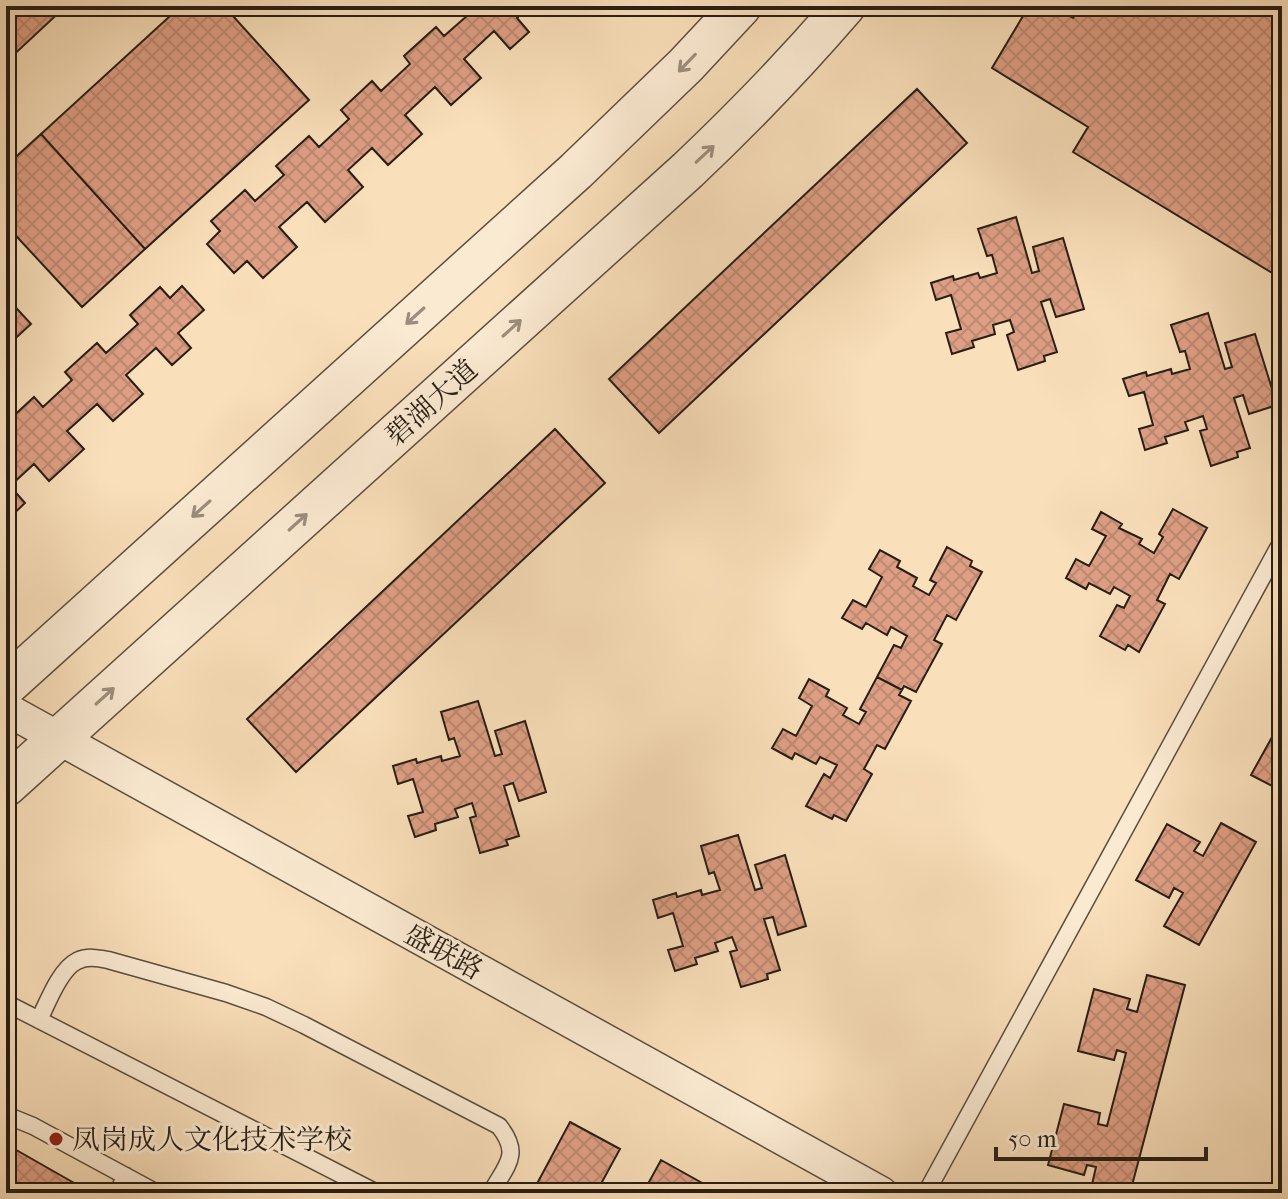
<svg xmlns="http://www.w3.org/2000/svg" width="1288" height="1199" font-family="'IM FELL French Canon','Noto Serif SC',serif">
  <style>
    .building { fill: url(#building-cross-hatch); stroke: #271e15; stroke-width: 2 }
    .lines { fill: none; stroke-linecap: round; stroke-linejoin: round }
    .service-casing { stroke: #5c4e3e; stroke-width: 19 }
    .minor-casing { stroke: #5c4e3e; stroke-width: 35 }
    .tertiary-casing { stroke: #5c4e3e; stroke-width: 43 }
    .service { stroke: #fbead2; stroke-width: 16 }
    .minor { stroke: #fbead2; stroke-width: 32 }
    .tertiary { stroke: #fbead2; stroke-width: 40 }
    .oneway { stroke: #9c8e7d }
    .poi-dot { fill: #8f2418; stroke: #fbead2; stroke-width: 3 }
    .labels { text-anchor: middle; stroke-width: 6; stroke-linejoin: round; paint-order: stroke }
    .street-label { font-size: 28px; fill: #271e15; stroke: #fbead2 }
    .poi-label { font-size: 28px; fill: #271e15; stroke: #fbead2; text-anchor: start }
  </style>
  <defs>
    <pattern id="building-cross-hatch" width="8" height="8" patternUnits="userSpaceOnUse" patternTransform="scale(2)"><rect width="8" height="8" fill="#de9f84"/><path d="M0 0l8 8M0 8l8-8" fill="none" stroke="#be8871"/></pattern>
  </defs>
  <rect width="100%" height="100%" fill="#f9dfba"/>
  <filter id="stains"><feTurbulence type="fractalNoise" baseFrequency=".0025" numOctaves="4"/><feColorMatrix values="0 0 0 0 .2 0 0 0 0 .09 0 0 0 0 .02 0 0 0 .5 -.17"/></filter>
  <radialGradient id="worn" r=".72"><stop offset=".6" stop-color="#630" stop-opacity="0"/><stop offset="1" stop-color="#630" stop-opacity=".3"/></radialGradient>
  <!-- building -->
  <path class="building" d="M6,6H66L6,62Z
    M181,6H224L309,100L145,249L41,134Z
    M474,6H529L517,18L529,32L510,49L494,31L464,59L481,78L451,105L435,87L405,115L422,134L388,165L372,148L348,170L363,187L325,222L307,202L279,227L297,247L263,278L247,261L234,273L207,244L220,231L211,221L245,190L255,201L284,175L276,166L309,136L319,147L349,119L341,110L372,81L381,91L410,64L404,56L436,27L444,36L476,8Z
    M1029,6H1053L1073,18L1081,6H1282V279L1073,152L1088,127L992,68Z
    M917,89L967,143L659,433L609,379Z
    M41,134L145,249L82,307L6,225V166Z
    M1016,217L1032,273L1039,271L1033,247L1063,238L1084,309L1056,317L1050,299L1041,302L1057,352L1044,356L1045,361L1018,370L1007,335L1014,332L1010,320L993,325L995,334L972,341L974,347L952,354L946,333L961,329L951,295L936,300L931,283L953,276L954,280L978,273L980,278L997,273L992,255L987,256L978,229Z
    M182,286L204,310L178,333L191,348L172,365L156,348L126,375L143,394L113,421L97,404L67,431L84,449L49,481L34,464L10,486L25,503L6,521V439L10,435L6,430V423L34,397L43,407L72,380L65,372L97,343L106,353L138,324L130,315L160,287L170,298Z
    M6,297L31,324L6,347Z
    M1208,313L1225,369L1232,367L1225,343L1255,334L1277,405L1249,414L1243,395L1234,398L1250,448L1237,452L1238,457L1211,466L1200,431L1207,429L1203,416L1185,422L1188,430L1165,437L1167,443L1145,450L1139,429L1153,425L1144,392L1129,396L1123,379L1146,372L1147,376L1171,369L1172,374L1190,369L1185,351L1180,352L1171,325Z
    M555,429L605,483L296,772L247,719Z
    M1173,509L1207,528L1179,579L1170,574L1157,600L1165,604L1139,652L1128,645L1125,650L1100,636L1117,605L1124,608L1130,596L1114,587L1110,594L1089,583L1086,589L1066,578L1076,559L1089,566L1106,536L1092,529L1101,512L1122,524L1119,528L1142,539L1139,544L1154,553L1163,537L1159,534Z
    M947,547L972,561L970,566L982,572L956,620L947,615L934,640L942,644L916,692L904,686L902,690L877,677L894,645L901,648L907,636L891,627L887,635L866,623L862,629L842,618L853,600L866,607L882,577L869,569L880,550L900,561L897,567L917,578L913,586L929,595L936,583L930,580Z
    M877,677L902,690L899,695L911,701L885,749L877,745L864,769L872,774L846,821L834,815L832,819L806,806L824,774L830,778L837,765L820,757L816,764L795,753L792,759L772,748L783,729L796,736L812,706L799,698L809,679L829,690L826,696L847,708L843,715L859,724L866,712L860,709Z
    M478,701L495,756L502,754L495,731L525,721L546,792L519,801L513,783L504,786L519,836L506,840L508,845L480,853L470,818L476,816L472,803L455,809L458,817L435,824L436,830L415,837L408,816L423,812L413,779L398,784L393,766L416,759L417,763L441,756L442,761L460,756L454,738L449,740L441,712Z
    M1282,719V791L1251,775Z
    M1221,823L1256,842L1199,945L1164,926L1183,893L1174,888L1169,898L1136,880L1167,824L1200,842L1194,851L1203,856Z
    M738,835L755,890L762,888L755,865L785,855L806,926L778,935L773,917L764,919L780,970L767,974L768,979L741,987L730,952L737,950L732,937L715,943L718,951L695,958L697,964L675,971L668,950L683,946L673,913L658,918L653,900L676,893L677,897L701,890L702,895L720,890L714,872L709,874L701,846Z
    M1147,975L1185,985L1130,1193H1090L1096,1167L1087,1165L1084,1175L1048,1165L1064,1104L1100,1113L1098,1124L1107,1126L1126,1053L1117,1050L1114,1060L1078,1051L1094,989L1130,999L1127,1009L1137,1012Z
    M570,1122L620,1149L596,1193H532Z
    M11,1147L83,1188L80,1193H6V1156Z
    M661,1160L720,1193H643Z"/>
  <g class="lines">
    <defs>
      <path id="service" d="M6,1003L377,1193
        M39,1020C47,1004 60,969 77,961C87,956 98,958 108,960L226,993L266,1007L304,1025L499,1126C522,1155 506,1165 491,1193
        M6,1115L33,1126L157,1193
        M117,1193L126,1176
        M926,1193L1282,541"/>
      <path id="minor" d="M6,709L881,1193"/>
      <path id="tertiary" d="M6,686L576,171L686,65L741,6
        M6,786L688,170C743,118 795,64 845,6"/>
    </defs>
    <!-- service casing -->
    <use href="#service" class="service-casing"/>
    <!-- minor casing -->
    <use href="#minor" class="minor-casing"/>
    <!-- tertiary casing -->
    <use href="#tertiary" class="tertiary-casing"/>
    <!-- service -->
    <use href="#service" class="service"/>
    <!-- minor -->
    <use href="#minor" class="minor"/>
    <!-- tertiary -->
    <use href="#tertiary" class="tertiary"/>
  </g>
  <!-- one-way arrows -->
  <defs><path id="oneway-shaft" d="M-6 0H5M1.5-3L5.5 0L1.5 3" fill="none" stroke-width="1.6" stroke-linecap="round" stroke-linejoin="round" transform="scale(2)"/></defs>
  <g class="oneway">
    <use href="#oneway-shaft" transform="translate(687 63) rotate(134)"/>
    <use href="#oneway-shaft" transform="translate(705 154) rotate(-43)"/>
    <use href="#oneway-shaft" transform="translate(415 316) rotate(138)"/>
    <use href="#oneway-shaft" transform="translate(512 328) rotate(-42)"/>
    <use href="#oneway-shaft" transform="translate(201 509) rotate(138)"/>
    <use href="#oneway-shaft" transform="translate(298 522) rotate(-42)"/>
    <use href="#oneway-shaft" transform="translate(105 696) rotate(-42)"/>
  </g>
  <!-- markers -->
  <circle class="poi-dot" cx="56" cy="1139" r="8"/>
  <g class="labels">
    <!-- street labels -->
    <g class="street-label">
      <text transform="translate(431 402) rotate(-42)" y="10">碧湖大道</text>
      <text transform="translate(444 951) rotate(29)" y="10">盛联路</text>
    </g>
    <!-- poi labels -->
    <g class="poi-label">
      <text x="72" y="1149">凤岗成人文化技术学校</text>
    </g>
  </g>
  <!-- margin -->
  <rect width="1288" height="1199" fill="none" stroke="#f9dfba" stroke-width="32"/>
  <rect x="8" y="8" width="1272" height="1183" fill="none" stroke="#271e15" stroke-width="4"/>
  <rect x="16" y="16" width="1256" height="1167" fill="none" stroke="#271e15" stroke-width="2"/>
  <!-- scale -->
  <path d="M996 1147v12h210v-12" fill="none" stroke="#271e15" stroke-width="4"/>
  <text x="1008" y="1147" font-size="24" fill="#271e15" stroke="#fbead2" stroke-width="6" paint-order="stroke">50 m</text>
  <rect width="100%" height="100%" filter="url(#stains)"/>
  <rect width="100%" height="100%" fill="url(#worn)"/>
</svg>
